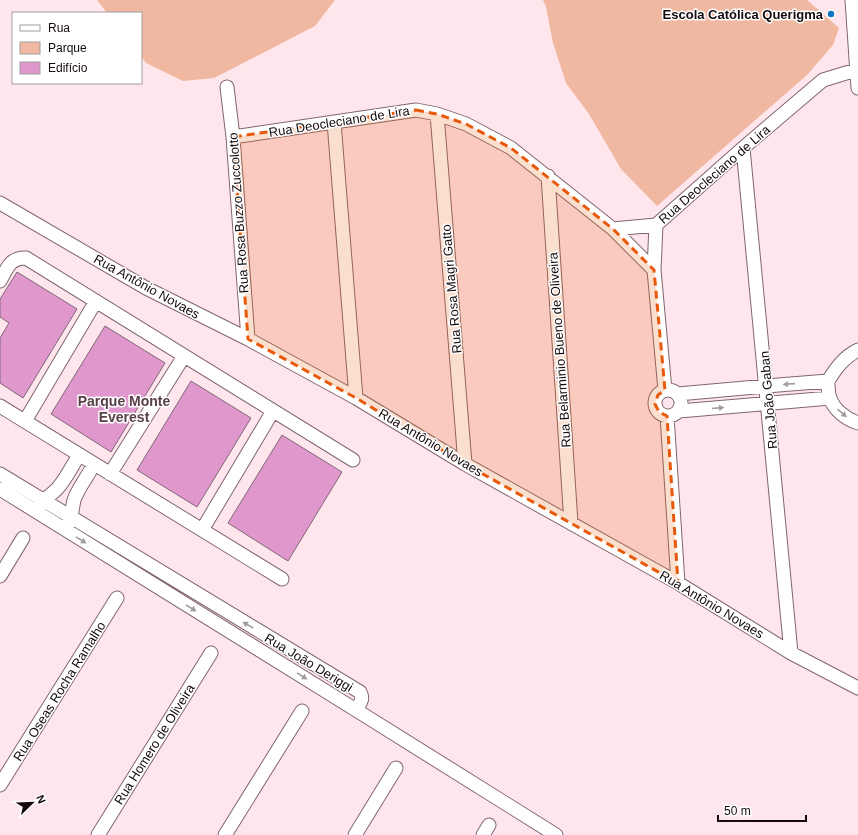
<svg xmlns="http://www.w3.org/2000/svg" width="858" height="835" font-family="Arial,sans-serif">
  <style>
    .green { fill: #f1b8a1 }
    .building { fill: #df97cc; stroke: #7e6878 }
    .lines { fill: none; stroke-linecap: round; stroke-linejoin: round }
    .minor-casing { stroke: #81666e; stroke-width: 15 }
    .minor { stroke: #fff; stroke-width: 13 }
    .oneway { fill: #a19d9e }
    .marked { fill: #e8590c; fill-opacity: 0.2; stroke: #e8590c; stroke-width: 3; stroke-dasharray: 8 5; stroke-linejoin: round }
    .poi-dot { fill: #0f74bf; stroke: #fff; stroke-width: 1.5 }
    .labels { text-anchor: middle; stroke-width: 3; stroke-linejoin: round; paint-order: stroke }
    .poi-label { font-size: 13px; font-weight: bold; fill: #140a0d; stroke: #fff; text-anchor: end }
    .street-label { font-size: 13px; fill: #140a0d; stroke: #fff }
    .neighbourhood-label { font-size: 14px; font-weight: bold; fill: #594048; stroke: #fff }
  </style>
  <rect width="100%" height="100%" fill="#ffe6ed"/>
  <!-- green -->
  <path class="green" d="M97,0H335L315,26L214,78L183,81L146,63L141,56V13H107Z
    M543,0H807L839,28L833,45L807,75L657,206L621,169L589,114L566,83L553,43L546,7Z"/>
  <!-- building -->
  <path class="building" d="M17,272L77,309L23,398L0,383V338L9,323L0,317V299Z
    M105,326L165,363L111,452L51,414Z
    M191,381L251,418L197,507L137,470Z
    M282,435L342,472L288,561L228,523Z"/>
  <g class="lines">
    <defs>
      <path id="minor" d="M852,0L858,88
        M227,87L233,137L248,339
        M437,114L465,464
        M334,122L356,398
        M233,137L416,110L437,114L466,124L511,148L613,229L654,270
        M743,148L791,653
        M548,176L571,523
        M0,203L146,288L248,339L356,398L465,464L678,583L791,653L858,688
        M656,225L654,270L665,390
        M613,229L656,225L743,148L823,80L856,70
        M0,281C7,269 10,257 26,258L353,460
        M858,350C844,357 836,368 828,381C828,387 828,393 830,398C834,410 846,419 858,423
        M655 403a13 13 0 1 1 26 0a13 13 0 1 1-26 0Z
        M678,394L766,386L828,381
        M0,406L282,579
        M679,411L830,398
        M667,416L678,583
        M25,421L96,301
        M0,474L360,692C364,700 360,703 356,710L0,489
        M110,474L184,356
        M39,506C44,499 51,495 57,489C66,479 72,466 79,455
        M68,525C72,517 72,509 74,500C78,488 88,476 94,464
        M202,530L273,411
        M0,576L23,538
        M356,710L556,835
        M0,785L117,598
        M98,835L211,653
        M225,835L302,711
        M355,835L396,768
        M483,835L489,825"/>
    </defs>
    <!-- minor casing -->
    <use href="#minor" class="minor-casing"/>
    <!-- minor -->
    <use href="#minor" class="minor"/>
  </g>
  <!-- one-way arrows -->
  <defs><path id="oneway-solid" d="M-6-.8H1V-3.2L6.5 0L1 3.2V.8H-6Z"/></defs>
  <g class="oneway">
    <use href="#oneway-solid" transform="translate(789 384) rotate(176)"/>
    <use href="#oneway-solid" transform="translate(718 408) rotate(-5)"/>
    <use href="#oneway-solid" transform="translate(842 413) rotate(40)"/>
    <use href="#oneway-solid" transform="translate(81 540) rotate(32)"/>
    <use href="#oneway-solid" transform="translate(191 608) rotate(32)"/>
    <use href="#oneway-solid" transform="translate(248 625) rotate(-149)"/>
    <use href="#oneway-solid" transform="translate(302 676) rotate(32)"/>
  </g>
  <!-- marked area -->
  <path class="marked" d="M416,110L437,114L466,124L511,148L613,229L654,270L665,390L658,395L655,404L659,412L667,416L678,583L465,464L356,398L248,339L233,137Z"/>
  <!-- markers -->
  <circle class="poi-dot" cx="831" cy="14" r="4"/>
  <g class="labels">
    <!-- poi labels -->
    <g class="poi-label">
      <text x="823" y="19">Escola Católica Querigma</text>
    </g>
    <!-- street labels -->
    <g class="street-label">
      <text transform="translate(339 121) rotate(-9)" y="5">Rua Deocleciano de Lira</text>
      <text transform="translate(714 174) rotate(-41)" y="5">Rua Deocleciano de Lira</text>
      <text transform="translate(238 213) rotate(-94)" y="5">Rua Rosa Buzzo Zuccolotto</text>
      <text transform="translate(147 286) rotate(29)" y="5">Rua Antônio Novaes</text>
      <text transform="translate(451 289) rotate(-95)" y="5">Rua Rosa Magri Gatto</text>
      <text transform="translate(559 350) rotate(-94)" y="5">Rua Belarminio Bueno de Oliveira</text>
      <text transform="translate(768 400) rotate(-95)" y="5">Rua João Gaban</text>
      <text transform="translate(431 442) rotate(31)" y="5">Rua Antônio Novaes</text>
      <text transform="translate(712 604) rotate(31)" y="5">Rua Antônio Novaes</text>
      <text transform="translate(309 662) rotate(31)" y="5">Rua João Deriggi</text>
      <text transform="translate(59 691) rotate(-58)" y="5">Rua Oseas Rocha Ramalho</text>
      <text transform="translate(154 744) rotate(-58)" y="5">Rua Homero de Oliveira</text>
    </g>
    <!-- neighbourhood labels -->
    <g class="neighbourhood-label">
      <text x="124" y="406">Parque Monte<tspan x="124" dy="16">Everest</tspan></text>
    </g>
  </g>
  <!-- legend -->
  <rect x="12" y="12" width="130" height="72" fill="#ffffff" stroke="#a19d9e"/>
  <rect x="20" y="25" width="20" height="6" fill="#ffffff" stroke="#a19d9e"/>
  <text x="48" y="32" font-size="12" fill="#140a0d">Rua</text>
  <rect x="20" y="42" width="20" height="12" fill="#f1b8a1" stroke="#a19d9e"/>
  <text x="48" y="52" font-size="12" fill="#140a0d">Parque</text>
  <rect x="20" y="62" width="20" height="12" fill="#df97cc" stroke="#a19d9e"/>
  <text x="48" y="72" font-size="12" fill="#140a0d">Edifício</text>
  <!-- north arrow -->
  <g transform="translate(32 803) rotate(67)" stroke="#ffffff" stroke-width="3" paint-order="stroke">
  <path d="M0-3L7 15L0 10L-7 15Z" fill="#140a0d"/>
  <text y="-6" font-size="11" font-weight="bold" text-anchor="middle" fill="#140a0d">N</text>
  </g>
  <!-- scale -->
  <path d="M718 815v6h88v-6" fill="none" stroke="#140a0d" stroke-width="2"/>
  <text x="724" y="815" font-size="12" fill="#140a0d" stroke="#ffffff" stroke-width="3" paint-order="stroke">50 m</text>
</svg>
